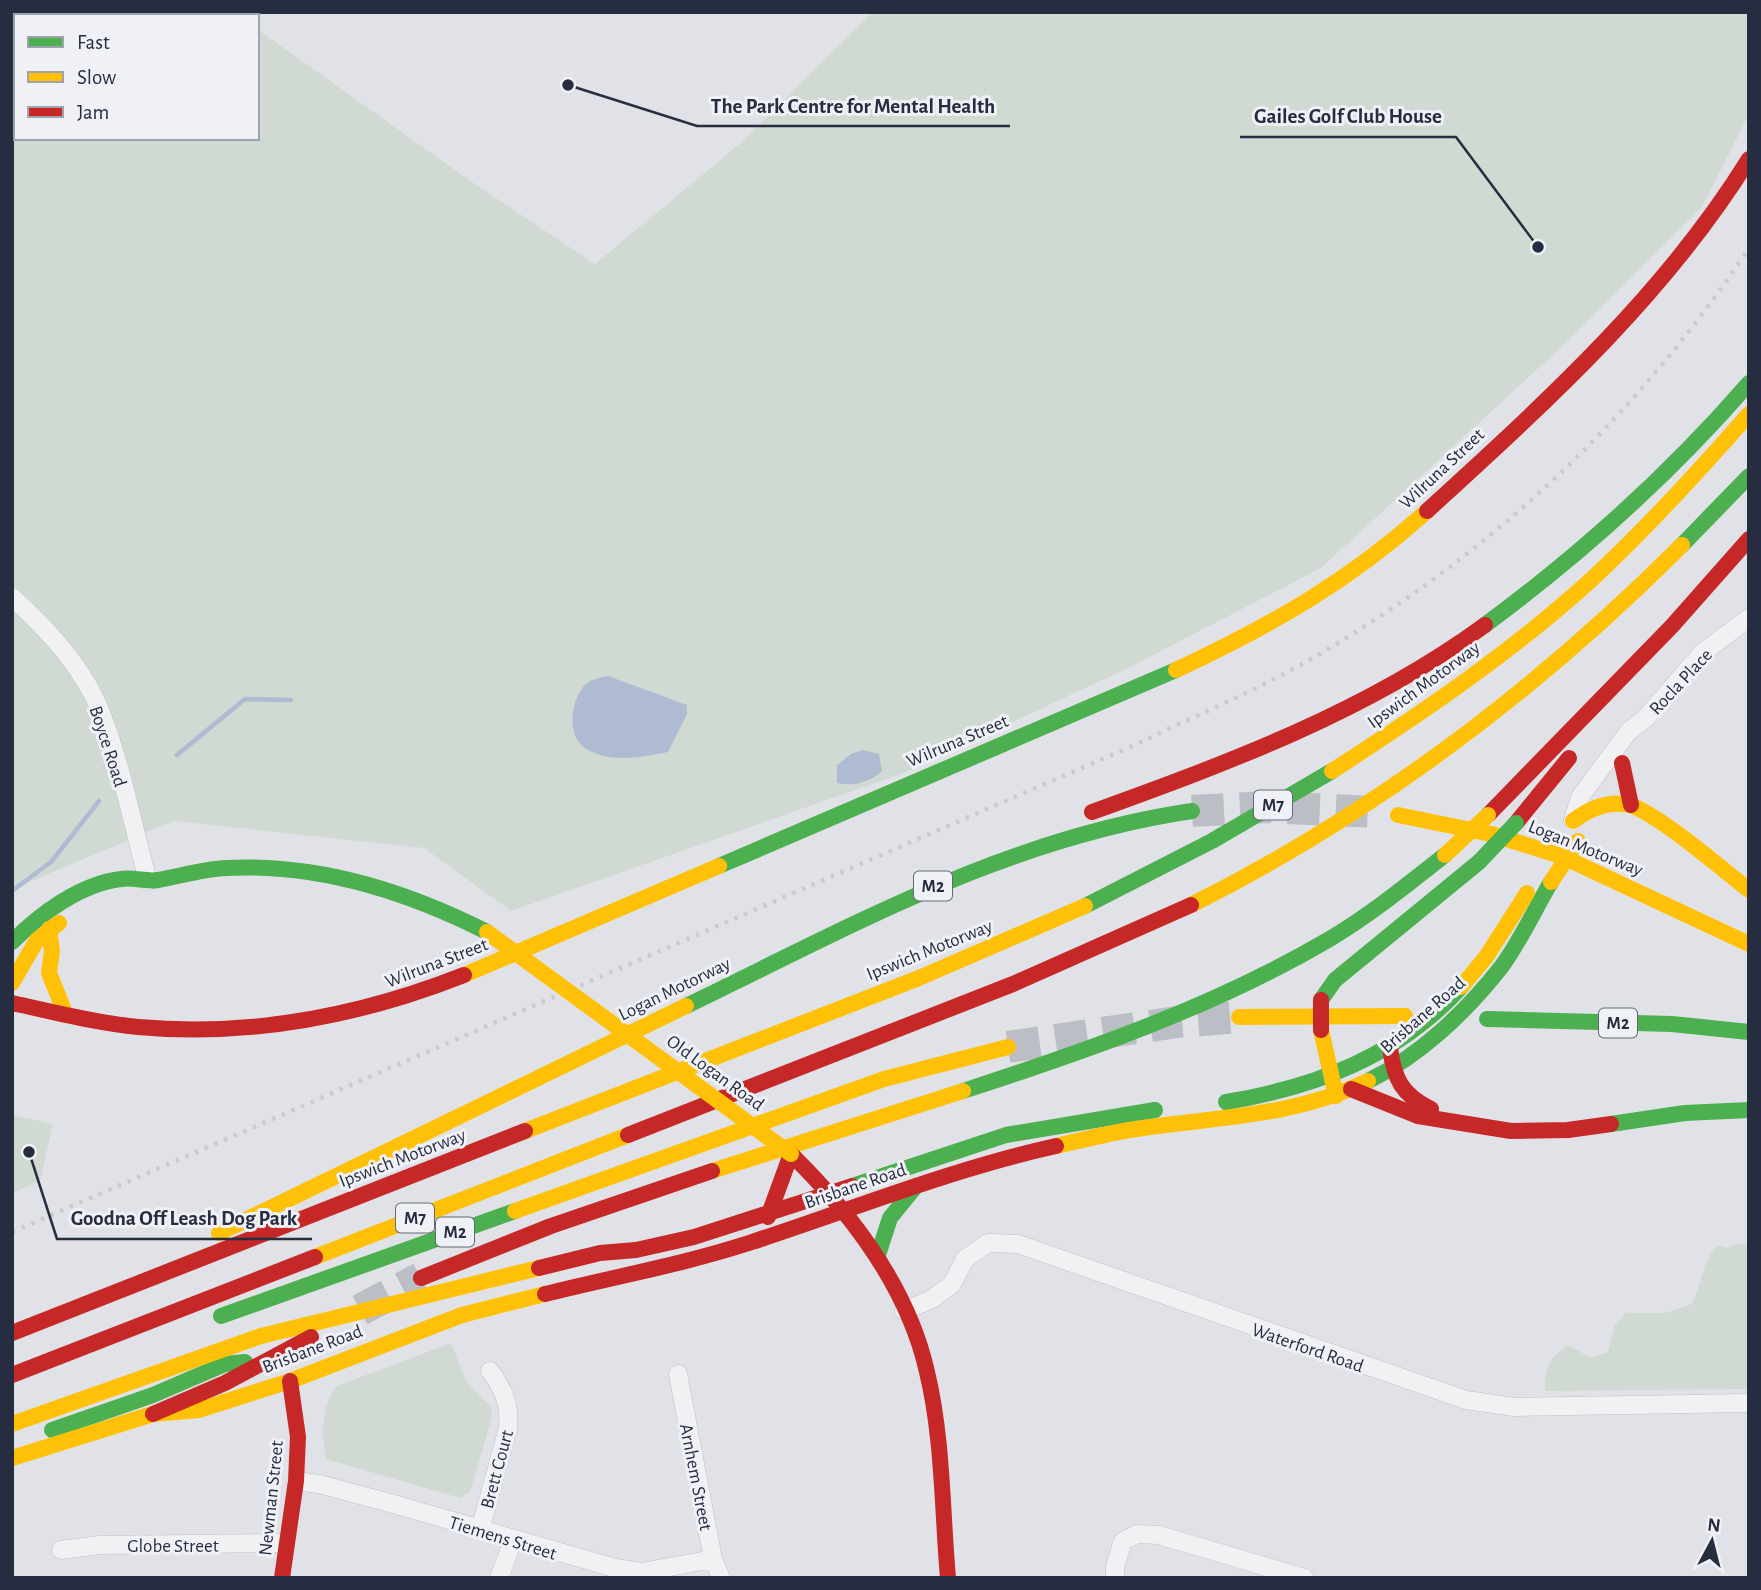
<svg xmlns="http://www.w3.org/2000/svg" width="1761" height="1590" font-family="'Alegreya Sans',sans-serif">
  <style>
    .green { fill: #d0dad2 }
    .water { fill: #afbad3 }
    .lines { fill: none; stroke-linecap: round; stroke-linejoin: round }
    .stream { stroke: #afbad3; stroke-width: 4.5 }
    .highway-tunnel { stroke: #bcbec6; stroke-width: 32; stroke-dasharray: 32 16; stroke-linecap: butt }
    .street-casing { stroke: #bfc0c5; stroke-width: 19 }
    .street { stroke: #f1f1f3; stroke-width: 18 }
    .fast { stroke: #4caf50; stroke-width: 16 }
    .slow { stroke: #ffc107; stroke-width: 16 }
    .jam { stroke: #c62828; stroke-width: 16 }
    .rail { stroke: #cacbce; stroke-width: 4.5; stroke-dasharray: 3.5 7; stroke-linecap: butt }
    .fast-bridge { stroke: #4caf50; stroke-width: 16 }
    .slow-bridge { stroke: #ffc107; stroke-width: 16 }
    .jam-bridge { stroke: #c62828; stroke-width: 16 }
    .labels { text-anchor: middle; stroke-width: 6; stroke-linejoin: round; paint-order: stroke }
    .shield { fill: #eff1f6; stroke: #636877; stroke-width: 2 }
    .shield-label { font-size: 18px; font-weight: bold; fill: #272d41 }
    .street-label { font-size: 19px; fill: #272d41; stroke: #eff1f6 }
    .leader { fill: none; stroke: #272d41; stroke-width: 2.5 }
    .callout-dot { fill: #272d41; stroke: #eff1f6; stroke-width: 2.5 }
    .callout-label { font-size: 21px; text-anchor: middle; font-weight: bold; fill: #272d41; stroke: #eff1f6; stroke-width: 6; stroke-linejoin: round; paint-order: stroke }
  </style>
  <rect width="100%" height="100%" fill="#e1e2e7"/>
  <!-- green -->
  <path class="green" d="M12,12H234L239,16H16V138H257V29L472,182L595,264L742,142L873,12H1749V114L1702,207L1569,340L1321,568L1130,667L904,773L511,911L424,848L174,821L12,889Z
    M12,1115L53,1124L40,1181L12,1193Z
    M1737,1244L1749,1245V1389L1545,1391C1544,1370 1550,1356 1568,1345L1591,1358L1608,1352L1615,1325L1626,1313H1665L1692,1304C1703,1281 1701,1263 1718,1245L1728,1248Z
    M451,1343L468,1385L491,1406L492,1417L470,1492L460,1498L326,1459C321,1436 321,1404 337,1386Z"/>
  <!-- water -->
  <path class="water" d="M608,676L687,705V714L668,752C643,757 612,763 588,750C566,738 570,703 584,686C590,679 599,678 608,676Z
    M863,750L879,754L882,771C869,782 854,787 837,783V765L851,754Z"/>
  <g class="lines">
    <!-- stream -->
    <path class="stream" d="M177,755L245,699L291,700
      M12,891L51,862L99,801"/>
    <!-- highway-tunnel -->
    <path class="highway-tunnel" d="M1192,811L1265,807L1376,812
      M1008,1047L1177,1022L1239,1017
      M360,1310L421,1278"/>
    <defs>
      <path id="street" d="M12,597C48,630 85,669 102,715C122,768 133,826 148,881
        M1573,821L1580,797L1629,731L1645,719L1702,653L1749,618
        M904,1311L932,1299L952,1284L965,1259L988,1243L1018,1244L1466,1400L1514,1407L1749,1403
        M678,1374L713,1559L721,1578
        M296,1481L319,1484L390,1503L615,1568L642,1572L713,1559
        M480,1530L508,1428C510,1404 504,1390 490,1371
        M61,1550L100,1545L285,1543
        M499,1578L513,1541
        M1115,1578V1567L1123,1541L1137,1534L1159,1535L1304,1578"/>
    </defs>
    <!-- street casing -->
    <use href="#street" class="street-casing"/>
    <!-- street -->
    <use href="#street" class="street"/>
    <!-- fast -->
    <path class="fast" d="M1682,545L1749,476
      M1485,625C1581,554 1671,473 1749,383
      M719,866L1176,670
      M1085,906L1212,841L1332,771
      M12,942C40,914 80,884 121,879C134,877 146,882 158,880C181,876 203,869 226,868C318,863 406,891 487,932
      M1321,1000L1335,980L1479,862
      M686,1006C852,926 1007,838 1192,811
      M1487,1019L1672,1024L1749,1032
      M1368,1081C1420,1056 1467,1011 1502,966C1521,940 1535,909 1551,882
      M963,1091C1089,1050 1213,1007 1328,940C1370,915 1407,885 1445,855
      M1226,1102C1316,1087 1398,1056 1461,987
      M1611,1124L1685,1113L1749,1110
      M852,1186L1006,1135L1155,1110
      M878,1255L890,1218L916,1186
      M221,1316L515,1211
      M52,1430L153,1395L225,1364L245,1362"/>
    <!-- slow -->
    <path class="slow" d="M1176,670C1272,625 1348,582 1427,511
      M1332,771C1422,713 1512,652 1592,579C1648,527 1699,471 1749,414
      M1398,815L1491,834L1561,856L1749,944
      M1573,821C1589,809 1608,800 1629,805C1656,812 1723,870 1749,890
      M1191,905C1375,813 1537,690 1682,545
      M49,929L52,951L49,973L66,1015
      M464,975L719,866
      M12,983L37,940L59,923
      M1461,987L1486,957L1527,893
      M1239,1017L1405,1016
      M1321,1030L1336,1096
      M525,1131L919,978L1085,906
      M1056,1146C1083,1140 1109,1133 1136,1129C1217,1117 1293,1117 1368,1081
      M712,1171L963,1091
      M515,1211L884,1079L1008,1047
      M219,1233L686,1006
      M315,1257L628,1135
      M12,1424L261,1336L539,1268
      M12,1458L153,1414L199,1410L290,1381L462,1315L545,1294"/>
    <!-- jam -->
    <path class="jam" d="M1427,511C1545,403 1664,296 1749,159
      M1622,763L1631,805
      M1092,812C1230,762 1366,712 1485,625
      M1488,815L1672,626L1749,539
      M1516,823L1569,758
      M12,1003C54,1012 96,1023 138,1027C250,1037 360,1016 464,975
      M1390,1048C1394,1079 1402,1095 1431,1109
      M1351,1089L1418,1116L1511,1131L1568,1130L1611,1124
      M628,1135L1013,984L1191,905
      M791,1154C852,1214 908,1287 927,1372C943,1438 942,1510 948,1578
      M768,1217L791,1154
      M539,1268L600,1253L636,1250L694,1237L852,1186
      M421,1278L551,1226L712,1171
      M545,1294C613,1277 685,1264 752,1242C853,1209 952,1169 1056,1146
      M12,1333L525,1131
      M12,1375L315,1257
      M153,1414L225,1383L311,1337
      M282,1578L296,1481L298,1437L290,1381"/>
    <!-- rail -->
    <path class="rail" d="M12,1232L1137,744C1192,717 1251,693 1304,663C1485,560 1634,421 1749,248"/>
    <!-- fast-bridge -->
    <path class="fast-bridge" d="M1479,862L1516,823"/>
    <!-- slow-bridge -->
    <path class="slow-bridge" d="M1445,855L1488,815
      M1551,882L1578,841
      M487,932L791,1154"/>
    <!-- jam-bridge -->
    <path class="jam-bridge" d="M1321,1000V1030"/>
  </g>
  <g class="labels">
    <!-- shield labels -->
    <g class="shield">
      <rect x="1254" y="790.5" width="38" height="29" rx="5"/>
      <rect x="914" y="871.5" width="38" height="29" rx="5"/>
      <rect x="1599" y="1008.5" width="38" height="29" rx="5"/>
      <rect x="396" y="1203.5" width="38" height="29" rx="5"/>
      <rect x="436" y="1217.5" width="38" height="29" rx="5"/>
    </g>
    <g class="shield-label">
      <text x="1273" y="811">M7</text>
      <text x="933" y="892">M2</text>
      <text x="1618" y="1029">M2</text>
      <text x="415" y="1224">M7</text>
      <text x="455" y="1238">M2</text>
    </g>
    <!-- street labels -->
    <g class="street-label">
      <text transform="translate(1441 468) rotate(-43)" y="7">Wilruna Street</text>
      <text transform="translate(1680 681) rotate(-47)" y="7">Rocla Place</text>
      <text transform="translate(1423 684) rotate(-36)" y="7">Ipswich Motorway</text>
      <text transform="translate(957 740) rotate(-23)" y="7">Wilruna Street</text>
      <text transform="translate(109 746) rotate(72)" y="7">Boyce Road</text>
      <text transform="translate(1586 847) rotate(22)" y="7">Logan Motorway</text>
      <text transform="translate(929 949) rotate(-22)" y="7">Ipswich Motorway</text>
      <text transform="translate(436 962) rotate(-21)" y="7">Wilruna Street</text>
      <text transform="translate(674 988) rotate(-26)" y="7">Logan Motorway</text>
      <text transform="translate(1422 1014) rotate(-41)" y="7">Brisbane Road</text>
      <text transform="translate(716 1072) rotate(36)" y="7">Old Logan Road</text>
      <text transform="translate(402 1157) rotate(-21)" y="7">Ipswich Motorway</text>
      <text transform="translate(855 1185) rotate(-19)" y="7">Brisbane Road</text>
      <text transform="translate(1308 1347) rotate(19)" y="7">Waterford Road</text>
      <text transform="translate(312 1348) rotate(-21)" y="7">Brisbane Road</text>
      <text transform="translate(496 1469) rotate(-75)" y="7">Brett Court</text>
      <text transform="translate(697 1477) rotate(79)" y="7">Arnhem Street</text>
      <text transform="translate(270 1498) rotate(-84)" y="7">Newman Street</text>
      <text transform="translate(503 1537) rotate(17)" y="7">Tiemens Street</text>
      <text x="173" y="1552">Globe Street</text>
    </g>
  </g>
  <!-- callouts -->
  <path class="leader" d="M568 85L697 126H1010M1538 247L1456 137H1240M29 1152L57 1239H312"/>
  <g class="callout-dot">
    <circle cx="568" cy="85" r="7"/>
    <circle cx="1538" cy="247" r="7"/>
    <circle cx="29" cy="1152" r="7"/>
  </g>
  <g class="callout-label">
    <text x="853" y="113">The Park Centre for Mental Health</text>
    <text x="1348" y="123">Gailes Golf Club House</text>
    <text x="184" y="1225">Goodna Off Leash Dog Park</text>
  </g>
  <!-- border -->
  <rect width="1761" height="1590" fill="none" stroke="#272d41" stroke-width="28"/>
  <!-- legend -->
  <rect x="14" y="14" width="245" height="126" fill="#eff1f6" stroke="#9fa3ae" stroke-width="2"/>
  <rect x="28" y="37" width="35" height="10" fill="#4caf50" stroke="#9fa3ae" stroke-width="2"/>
  <text x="77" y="49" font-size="21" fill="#272d41">Fast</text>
  <rect x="28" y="72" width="35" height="10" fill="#ffc107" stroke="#9fa3ae" stroke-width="2"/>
  <text x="77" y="84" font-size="21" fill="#272d41">Slow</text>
  <rect x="28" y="107" width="35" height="10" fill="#c62828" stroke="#9fa3ae" stroke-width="2"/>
  <text x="77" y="119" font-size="21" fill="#272d41">Jam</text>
  <!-- north arrow -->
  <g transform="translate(1712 1541) rotate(7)" stroke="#eff1f6" stroke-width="5" paint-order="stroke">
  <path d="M0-5L12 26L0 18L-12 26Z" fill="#272d41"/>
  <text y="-10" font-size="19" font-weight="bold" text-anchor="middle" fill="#272d41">N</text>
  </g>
</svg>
